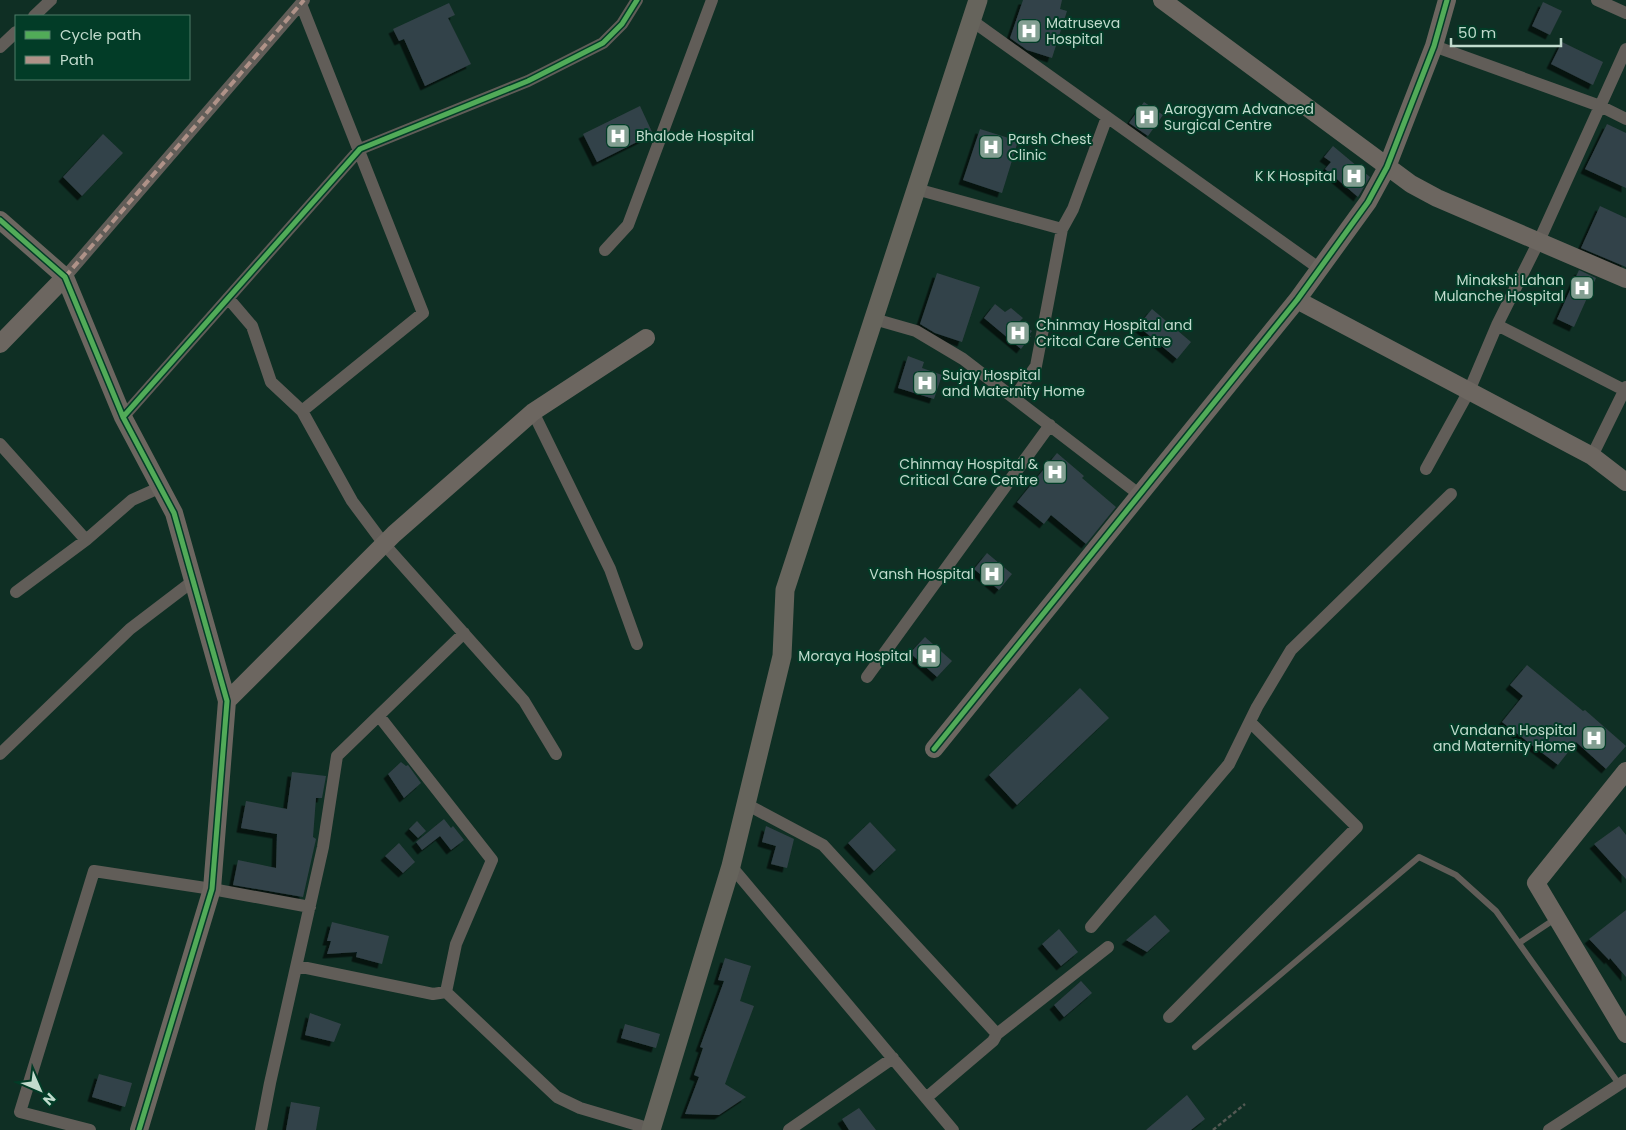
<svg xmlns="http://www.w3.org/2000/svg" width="1626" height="1130" font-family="Poppins,sans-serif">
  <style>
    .building { fill: #334248; filter: url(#shadow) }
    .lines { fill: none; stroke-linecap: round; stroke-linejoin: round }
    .path { stroke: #535953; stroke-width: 2.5; stroke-dasharray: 4 2.5; stroke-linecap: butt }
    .lane { stroke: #615d58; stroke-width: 6 }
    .street { stroke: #615d58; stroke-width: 12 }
    .secondary { stroke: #6c6660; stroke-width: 18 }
    .primary { stroke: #66645c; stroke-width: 19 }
    .quiet { stroke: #af9288; stroke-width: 4; stroke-dasharray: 8 4; stroke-linecap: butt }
    .cycleway-casing { stroke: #023c27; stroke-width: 8 }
    .cycleway { stroke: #51ab58; stroke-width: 5 }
    .labels { text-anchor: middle; stroke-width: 4; stroke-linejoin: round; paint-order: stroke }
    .poi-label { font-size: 14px; fill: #c1dbcd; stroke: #023c27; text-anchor: start }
  </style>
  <defs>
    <filter id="shadow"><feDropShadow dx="-4.5" dy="4.5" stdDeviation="0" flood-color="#0009"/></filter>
  </defs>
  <rect width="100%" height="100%" fill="#0f2f24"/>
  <!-- building -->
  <path class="building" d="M1023,0H1062L1060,9L1067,11L1052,58L1027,50L1010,38Z
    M1543,2L1562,11L1550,35L1532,26Z
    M449,3L455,15L448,18L471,64L425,86L404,39L399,41L393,29Z
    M1562,42L1603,62L1593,85L1551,64Z
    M1144,102L1163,115L1148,136L1129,123Z
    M640,106L653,134L597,162L583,134Z
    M1607,124L1626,133V188L1585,169Z
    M980,129L1018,141L1002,193L963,180Z
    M103,134L123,153L82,196L63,177Z
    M1333,146L1370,177L1358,197L1325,169L1331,162L1324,157Z
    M1600,206L1626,218V267L1581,248Z
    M1579,270L1596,278L1574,327L1557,319Z
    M937,273L980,287L962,342L935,333L920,324Z
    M995,304L1005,312L1011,308L1023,318L1019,322L1032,331L1029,335L1031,336L1021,349L984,318Z
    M1152,309L1191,342L1177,359L1138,326Z
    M908,356L924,362L922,368L942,375L934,399L898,388Z
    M1057,453L1084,476L1082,478L1116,507L1086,544L1051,515L1044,524L1017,502Z
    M987,553L1012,574L999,590L974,569Z
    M925,637L952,661L937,677L910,653Z
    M1527,665L1583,711L1585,710L1626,746L1606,769L1576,742L1558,765L1502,722L1523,696L1510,685Z
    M1080,688L1109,718L1017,805L989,775Z
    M401,762L406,766L408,765L421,783L404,798L388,774Z
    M292,772L326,776L322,798H316L313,837L316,839L303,897L233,885L238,860L276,868L277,834L241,828L246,801L287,809Z
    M444,819L451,828L453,826L464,840L451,850L440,836L422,850L416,842Z
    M417,821L426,831L418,838L409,829Z
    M870,822L896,850L874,871L848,843Z
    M766,826L794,839L787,868L771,864L776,846L762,842Z
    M1619,826L1626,835V879L1594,844Z
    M399,843L415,862L403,873L385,856Z
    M1626,910V977L1610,958L1609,960L1589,939Z
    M1155,915L1170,931L1147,952L1126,940Z
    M332,922L389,936L382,964L356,957L357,952L327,954L331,941H327Z
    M1059,929L1078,952L1061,966L1042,944Z
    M725,958L751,966L740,1001L754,1006L725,1084L746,1097L719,1115L685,1114L699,1077L694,1075L703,1048L700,1047L724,981L718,980Z
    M1081,981L1092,993L1064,1017L1054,1005Z
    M310,1013L341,1024L334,1042L305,1035Z
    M625,1024L660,1034L656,1048L621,1038Z
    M99,1074L132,1083L125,1107L92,1097Z
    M1187,1095L1205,1119L1191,1130H1146Z
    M291,1102L320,1107L316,1130H286Z
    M859,1108L876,1130H849L842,1119Z"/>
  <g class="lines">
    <!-- path -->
    <path class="path" d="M1213,1130L1245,1104"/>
    <!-- lane -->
    <path class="lane" d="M1519,943L1555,919
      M1195,1047L1419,857L1456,875L1496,911L1619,1084"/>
    <!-- street -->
    <path class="street" d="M1597,0L1626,13
      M301,4L423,313L302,411
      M34,16L51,0
      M971,20L1320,269
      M1434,46L1600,106L1626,119
      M0,47L16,32
      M916,189L1062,229
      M605,250L628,225L712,0
      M65,277L304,0
      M228,298L252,326L271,382L302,411L352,501L384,544L524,701L556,754
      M874,319L916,331L963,359L1140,495
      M1497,325L1624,390
      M1014,398L1036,366L1062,229L1073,209L1107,117
      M533,412L610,569L637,644
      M123,417L360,149L528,81L603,43L622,24L637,0
      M0,444L86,540
      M1592,456L1626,387
      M1426,469L1469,391L1497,325L1539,241L1626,49
      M16,592L86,540L132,500L161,487
      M867,677L1050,425
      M379,716L492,860L456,944L446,992
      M0,754L130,629L193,581
      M746,804L823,845L997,1034
      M731,866L953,1130
      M1091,927L1229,764L1257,707L1291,650L1451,494
      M297,966L433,994L446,992L557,1097L580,1108L651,1129
      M1169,1017L1357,827L1250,722
      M926,1098L993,1041L997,1034L1108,947
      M90,1130L20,1112L94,871L212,889L310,907
      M261,1130L270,1083L323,847L337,756L464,633
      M789,1130L893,1058
      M1549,1130L1626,1080"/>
    <!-- secondary -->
    <path class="secondary" d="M1162,0L1411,184L1437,198L1626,279
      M0,220L65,277L123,417L174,513L227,701L212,889L139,1130
      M1297,300L1592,456L1626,482
      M0,344L65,277
      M227,701L394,534L533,412L646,338
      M934,749L1297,300L1368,202L1387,167L1434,46L1447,0
      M1626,771L1536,883L1626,1034"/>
    <!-- primary -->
    <path class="primary" d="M651,1130L731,866L782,656L785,590L978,0"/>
    <!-- quiet -->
    <path class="quiet" d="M65,277L304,0"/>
    <defs>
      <path id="cycleway" d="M0,220L65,277L123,417L174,513L227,701L212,889L139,1130
        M123,417L360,149L528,81L603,43L622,24L637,0
        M934,749L1297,300L1368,202L1387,167L1434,46L1447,0"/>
    </defs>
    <!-- cycleway casing -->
    <use href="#cycleway" class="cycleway-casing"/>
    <!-- cycleway -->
    <use href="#cycleway" class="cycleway"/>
  </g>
  <!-- icons -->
  <defs>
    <symbol id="hospital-square" viewBox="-11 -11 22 22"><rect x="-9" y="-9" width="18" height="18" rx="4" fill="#839f92" stroke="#023c27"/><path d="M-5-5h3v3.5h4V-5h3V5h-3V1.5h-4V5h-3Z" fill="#fff"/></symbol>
  </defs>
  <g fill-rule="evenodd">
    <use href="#hospital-square" x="1015" y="17" width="28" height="28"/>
    <use href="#hospital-square" x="1133" y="103" width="28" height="28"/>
    <use href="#hospital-square" x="604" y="122" width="28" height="28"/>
    <use href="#hospital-square" x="977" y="133" width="28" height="28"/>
    <use href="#hospital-square" x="1340" y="162" width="28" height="28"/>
    <use href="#hospital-square" x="1568" y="274" width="28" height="28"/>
    <use href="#hospital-square" x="1004" y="319" width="28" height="28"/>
    <use href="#hospital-square" x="911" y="369" width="28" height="28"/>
    <use href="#hospital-square" x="1041" y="458" width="28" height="28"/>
    <use href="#hospital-square" x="978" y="560" width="28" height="28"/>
    <use href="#hospital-square" x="915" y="642" width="28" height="28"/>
    <use href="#hospital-square" x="1580" y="724" width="28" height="28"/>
  </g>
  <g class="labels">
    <!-- poi labels -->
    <g class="poi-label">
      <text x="1046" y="28">Matruseva<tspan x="1046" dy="16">Hospital</tspan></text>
      <text x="1164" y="114">Aarogyam Advanced<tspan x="1164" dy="16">Surgical Centre</tspan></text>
      <text x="636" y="141">Bhalode Hospital</text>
      <text x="1008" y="144">Parsh Chest<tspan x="1008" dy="16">Clinic</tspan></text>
      <text x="1336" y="181" text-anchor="end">K K Hospital</text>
      <text x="1564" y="285" text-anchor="end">Minakshi Lahan<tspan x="1564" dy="16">Mulanche Hospital</tspan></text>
      <text x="1036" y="330">Chinmay Hospital and<tspan x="1036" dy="16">Critcal Care Centre</tspan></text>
      <text x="942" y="380">Sujay Hospital<tspan x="942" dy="16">and Maternity Home</tspan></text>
      <text x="1038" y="469" text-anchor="end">Chinmay Hospital &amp;<tspan x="1038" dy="16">Critical Care Centre</tspan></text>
      <text x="974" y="579" text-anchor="end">Vansh Hospital</text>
      <text x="912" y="661" text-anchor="end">Moraya Hospital</text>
      <text x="1576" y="735" text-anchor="end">Vandana Hospital<tspan x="1576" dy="16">and Maternity Home</tspan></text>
    </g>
  </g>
  <!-- legend -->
  <rect x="15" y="15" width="175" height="65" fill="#023c27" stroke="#4e7c69"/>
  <rect x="25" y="31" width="25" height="8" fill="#51ab58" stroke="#4e7c69"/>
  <text x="60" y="40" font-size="15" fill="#c1dbcd">Cycle path</text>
  <rect x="25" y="56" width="25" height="8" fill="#af9288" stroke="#4e7c69"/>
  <text x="60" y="65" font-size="15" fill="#c1dbcd">Path</text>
  <!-- north arrow -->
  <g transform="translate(40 1090) rotate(135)" stroke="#023c27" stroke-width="4" paint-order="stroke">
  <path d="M0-4L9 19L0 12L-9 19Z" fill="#c1dbcd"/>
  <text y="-8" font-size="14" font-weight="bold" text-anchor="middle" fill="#c1dbcd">N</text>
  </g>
  <!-- scale -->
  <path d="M1451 38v8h110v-8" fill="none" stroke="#c1dbcd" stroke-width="2.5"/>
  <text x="1458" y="38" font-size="15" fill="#c1dbcd" stroke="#023c27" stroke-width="4" paint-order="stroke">50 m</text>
</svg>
